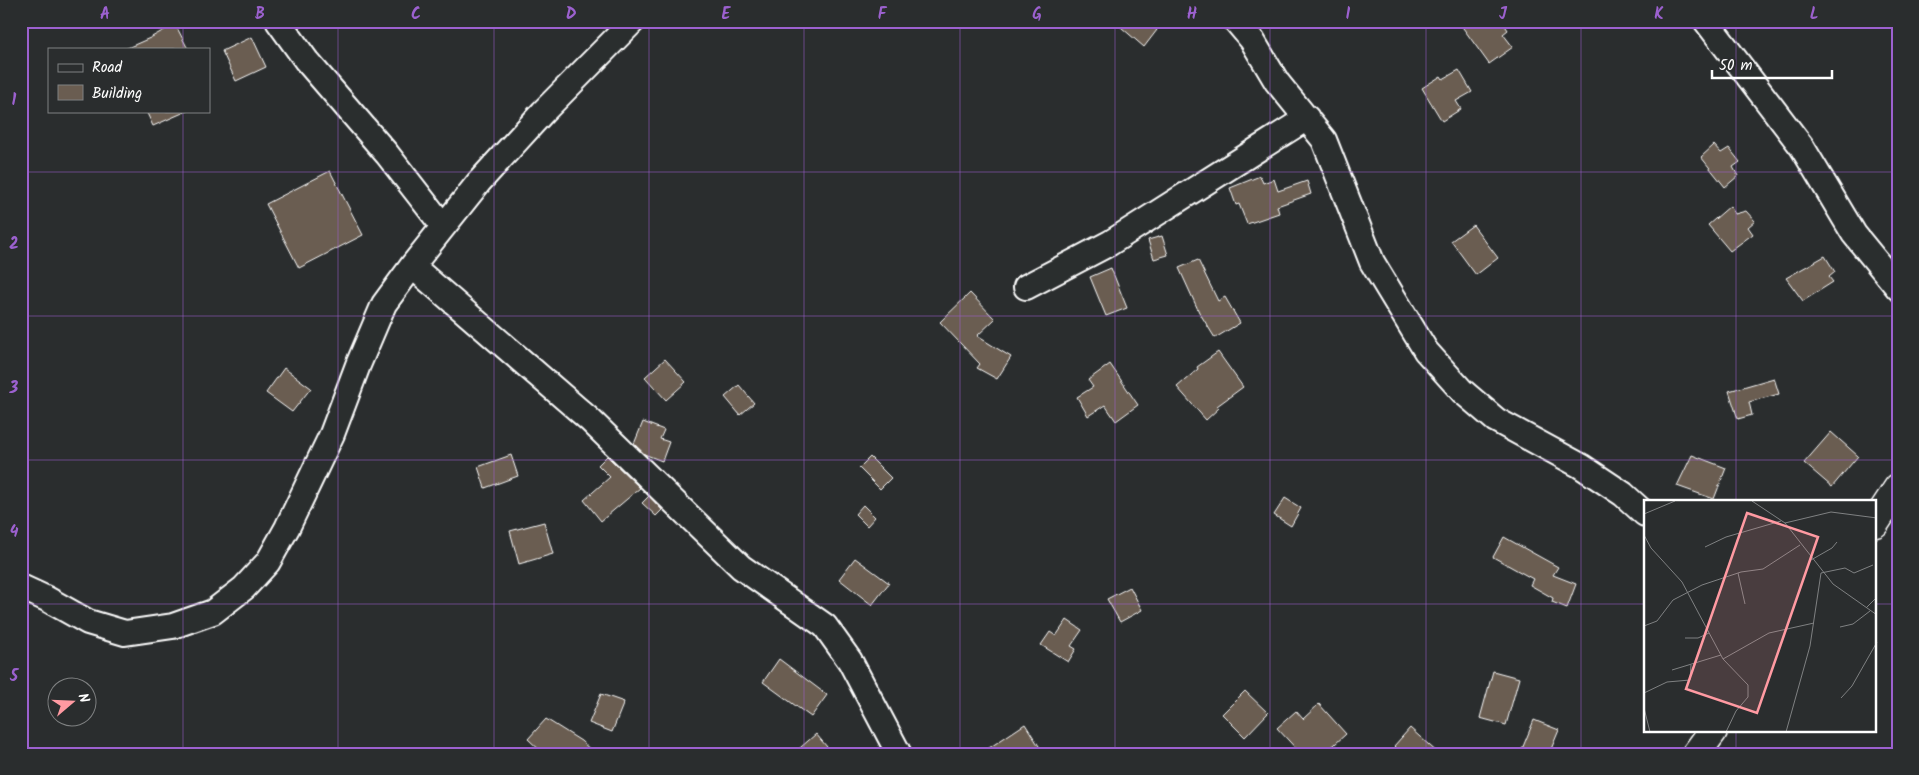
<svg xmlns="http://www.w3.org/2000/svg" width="1919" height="775" font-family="Kalam,sans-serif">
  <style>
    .building { fill: #6a5d51; stroke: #fff }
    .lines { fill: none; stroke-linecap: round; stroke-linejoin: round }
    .minor-casing { stroke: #fff; stroke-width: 28 }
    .major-casing { stroke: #fff; stroke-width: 31 }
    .minor { stroke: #2a2d2e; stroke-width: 24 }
    .major { stroke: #2a2d2e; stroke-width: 28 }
    .grid { fill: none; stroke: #9c61cf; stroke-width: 1; stroke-opacity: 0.55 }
    .inset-road { fill: none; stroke: #7f8182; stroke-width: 1 }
    .view { fill: #ff9aa2; fill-opacity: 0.15; stroke: #ff9aa2; stroke-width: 2.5 }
    .inset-edge { fill: none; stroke: #fff; stroke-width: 2.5 }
    .neatline { fill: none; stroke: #9c61cf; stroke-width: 2 }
    .grid-label { font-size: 16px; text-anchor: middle; font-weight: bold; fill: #9c61cf }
  </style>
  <rect width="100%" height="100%" fill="#2a2d2e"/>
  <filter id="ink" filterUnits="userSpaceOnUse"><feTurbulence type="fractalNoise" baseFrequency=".02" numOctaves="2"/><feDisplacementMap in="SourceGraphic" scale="10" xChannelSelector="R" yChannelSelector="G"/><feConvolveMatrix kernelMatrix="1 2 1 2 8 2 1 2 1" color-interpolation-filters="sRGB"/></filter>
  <g filter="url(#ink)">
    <!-- building -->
    <path class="building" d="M1114,21H1147L1157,30L1144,47Z
      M1458,21H1502L1508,30L1503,34L1513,47L1489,64Z
      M175,24L188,49H125L150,38Z
      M252,37L266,67L236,81L222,51Z
      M1459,70L1472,92L1456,101L1461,109L1442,121L1422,88L1441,76L1443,79Z
      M146,111H187L153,126Z
      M1714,145L1721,153L1729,148L1740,162L1733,167L1738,176L1725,187L1701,157Z
      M330,171L363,235L299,268L266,204Z
      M1260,176L1263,183L1274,179L1278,191L1307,181L1311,194L1277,206L1279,213L1247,224L1239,204L1236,205L1230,188Z
      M1730,206L1735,214L1746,211L1755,221L1748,227L1753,234L1730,251L1708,225Z
      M1473,225L1498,258L1476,275L1451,241Z
      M1162,236L1168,255L1154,259L1148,240Z
      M1825,256L1835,272L1829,277L1833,282L1803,301L1786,278Z
      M1198,260L1218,301L1225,297L1240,323L1215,338L1199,312L1179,268Z
      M1111,268L1127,308L1106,316L1090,277Z
      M970,293L995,319L977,336L1011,357L997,379L977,368L980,364L940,322Z
      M1218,352L1243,387L1217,406L1219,408L1206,420L1177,387L1198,369L1197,367Z
      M665,359L686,382L666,400L645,377Z
      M1110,364L1138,405L1116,421L1105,405L1088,416L1077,397L1093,387L1088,380Z
      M284,368L311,388L292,412L266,393Z
      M1774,378L1779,394L1749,402L1752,415L1738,419L1729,391Z
      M739,385L754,403L740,415L725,397Z
      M643,422L664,430L660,439L669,442L662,461L644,454L634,444Z
      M1831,432L1858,456L1832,487L1804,463Z
      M511,455L518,476L485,488L478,467Z
      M1692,455L1726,468L1714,499L1677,486Z
      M607,456L640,488L601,521L584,500L610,477L598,465Z
      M870,457L891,478L880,489L859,468Z
      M649,496L662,510L656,516L642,503Z
      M1285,498L1301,508L1291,526L1274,515Z
      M863,505L875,517L867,526L855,514Z
      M544,522L553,554L519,564L510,531Z
      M1504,537L1558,567L1553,575L1576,584L1567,608L1552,602L1553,598L1530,585L1533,579L1493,557Z
      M855,558L889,583L872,605L839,579Z
      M1130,587L1142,610L1120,622L1107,599Z
      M1067,620L1082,630L1071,646L1076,649L1068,662L1041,645L1050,632L1056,636Z
      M779,659L827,695L811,717L763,682Z
      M1493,671L1519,678L1506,725L1480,718Z
      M1245,691L1268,713L1245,737L1222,714Z
      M601,694L624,702L612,732L589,723Z
      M1319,704L1346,734L1324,754H1301L1277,728L1296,711L1303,719Z
      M546,719L581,741L595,754H544L528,739Z
      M1534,720L1559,730L1549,754H1520Z
      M1025,724L1044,754H980Z
      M1410,728L1439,754H1402L1394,746Z
      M816,734L833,754H793Z"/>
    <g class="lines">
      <defs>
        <path id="minor" d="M278,21L306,60L387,154L443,226
          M1236,21L1252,40L1277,82L1324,140L1372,262L1426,351L1462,391L1496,420L1581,466L1623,494L1645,514
          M1706,21L1802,147L1854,234L1898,288
          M412,266L590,420L741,567L825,626L850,661L899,754
          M1026,287L1110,243L1307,118
          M21,587L47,599L88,622L125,633L173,626L213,612L244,588L268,562L287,528L332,434L358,365L384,304L412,266L479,182L543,112L633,21"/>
        <path id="major" d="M1875,523L1898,488
          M1696,754L1713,731"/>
      </defs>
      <!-- minor casing -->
      <use href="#minor" class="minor-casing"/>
      <!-- major casing -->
      <use href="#major" class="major-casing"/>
      <!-- minor -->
      <use href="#minor" class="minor"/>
      <!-- major -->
      <use href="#major" class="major"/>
    </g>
  </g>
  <!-- grid -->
  <path class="grid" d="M183,21V49M338,21V754M494,21V754M649,21V754M804,21V754M960,21V754M1115,21V754M1270,21V754M1426,21V754M1581,21V754M1736,21V501M183,111V754M21,172H1898M21,316H1898M21,460H1898M21,604H1645M1875,604H1898M1736,731V754"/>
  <!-- overview -->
  <g transform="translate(1644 500)">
    <rect width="232" height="232" fill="#2a2d2e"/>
    <path class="inset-road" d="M108,1L141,23L189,84L233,115M0,14L31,1M141,23L187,12L233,18M0,35L7,48L38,82L79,159L104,185V197L92,211L82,232M61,47L82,37L137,21M167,60L188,48L193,42M94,73L101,104M222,108L233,97M0,126L13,121L29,100L58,85L97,72L119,69L156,45M196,127L209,124L226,111M41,138H54L65,133M79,159L125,133L170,123M28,170L77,155M0,193L23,182L46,180L47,165M197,198L208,186L233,142M0,208L6,232M142,232L166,146L177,73L201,68L210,73L229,65"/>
    <path class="view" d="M103,13L174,37L113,213L42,189Z"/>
    <rect width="232" height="232" class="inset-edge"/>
  </g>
  <!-- margin -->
  <rect width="1919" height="775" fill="none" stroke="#2a2d2e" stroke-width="55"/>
  <!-- legend -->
  <rect x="48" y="48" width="162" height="65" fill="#2a2d2e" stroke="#7f8182"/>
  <rect x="58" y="64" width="25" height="8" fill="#2a2d2e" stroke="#7f8182"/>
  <text x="92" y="72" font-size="15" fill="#ffffff">Road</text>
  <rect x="58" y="85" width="25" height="15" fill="#6a5d51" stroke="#7f8182"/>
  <text x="92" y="98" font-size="15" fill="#ffffff">Building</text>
  <!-- north arrow -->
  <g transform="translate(72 702) rotate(71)"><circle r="24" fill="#2a2d2e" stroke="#7f8182"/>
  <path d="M0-4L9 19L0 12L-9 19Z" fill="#ff9aa2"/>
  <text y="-8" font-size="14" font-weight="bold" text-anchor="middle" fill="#ffffff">N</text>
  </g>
  <!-- scale -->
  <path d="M1712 70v8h120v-8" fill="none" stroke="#ffffff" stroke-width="2.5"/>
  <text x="1719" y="70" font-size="15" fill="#ffffff" stroke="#2a2d2e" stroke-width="4" paint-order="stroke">50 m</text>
  <rect x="28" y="28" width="1864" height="720" class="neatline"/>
  <g class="grid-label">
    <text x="105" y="19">A</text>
    <text x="260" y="19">B</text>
    <text x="416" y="19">C</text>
    <text x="571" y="19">D</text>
    <text x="726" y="19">E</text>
    <text x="882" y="19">F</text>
    <text x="1037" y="19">G</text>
    <text x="1192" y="19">H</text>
    <text x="1348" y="19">I</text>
    <text x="1503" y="19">J</text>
    <text x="1659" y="19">K</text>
    <text x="1814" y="19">L</text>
    <text x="14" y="105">1</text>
    <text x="14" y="249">2</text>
    <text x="14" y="393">3</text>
    <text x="14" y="537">4</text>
    <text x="14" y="681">5</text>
  </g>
</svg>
